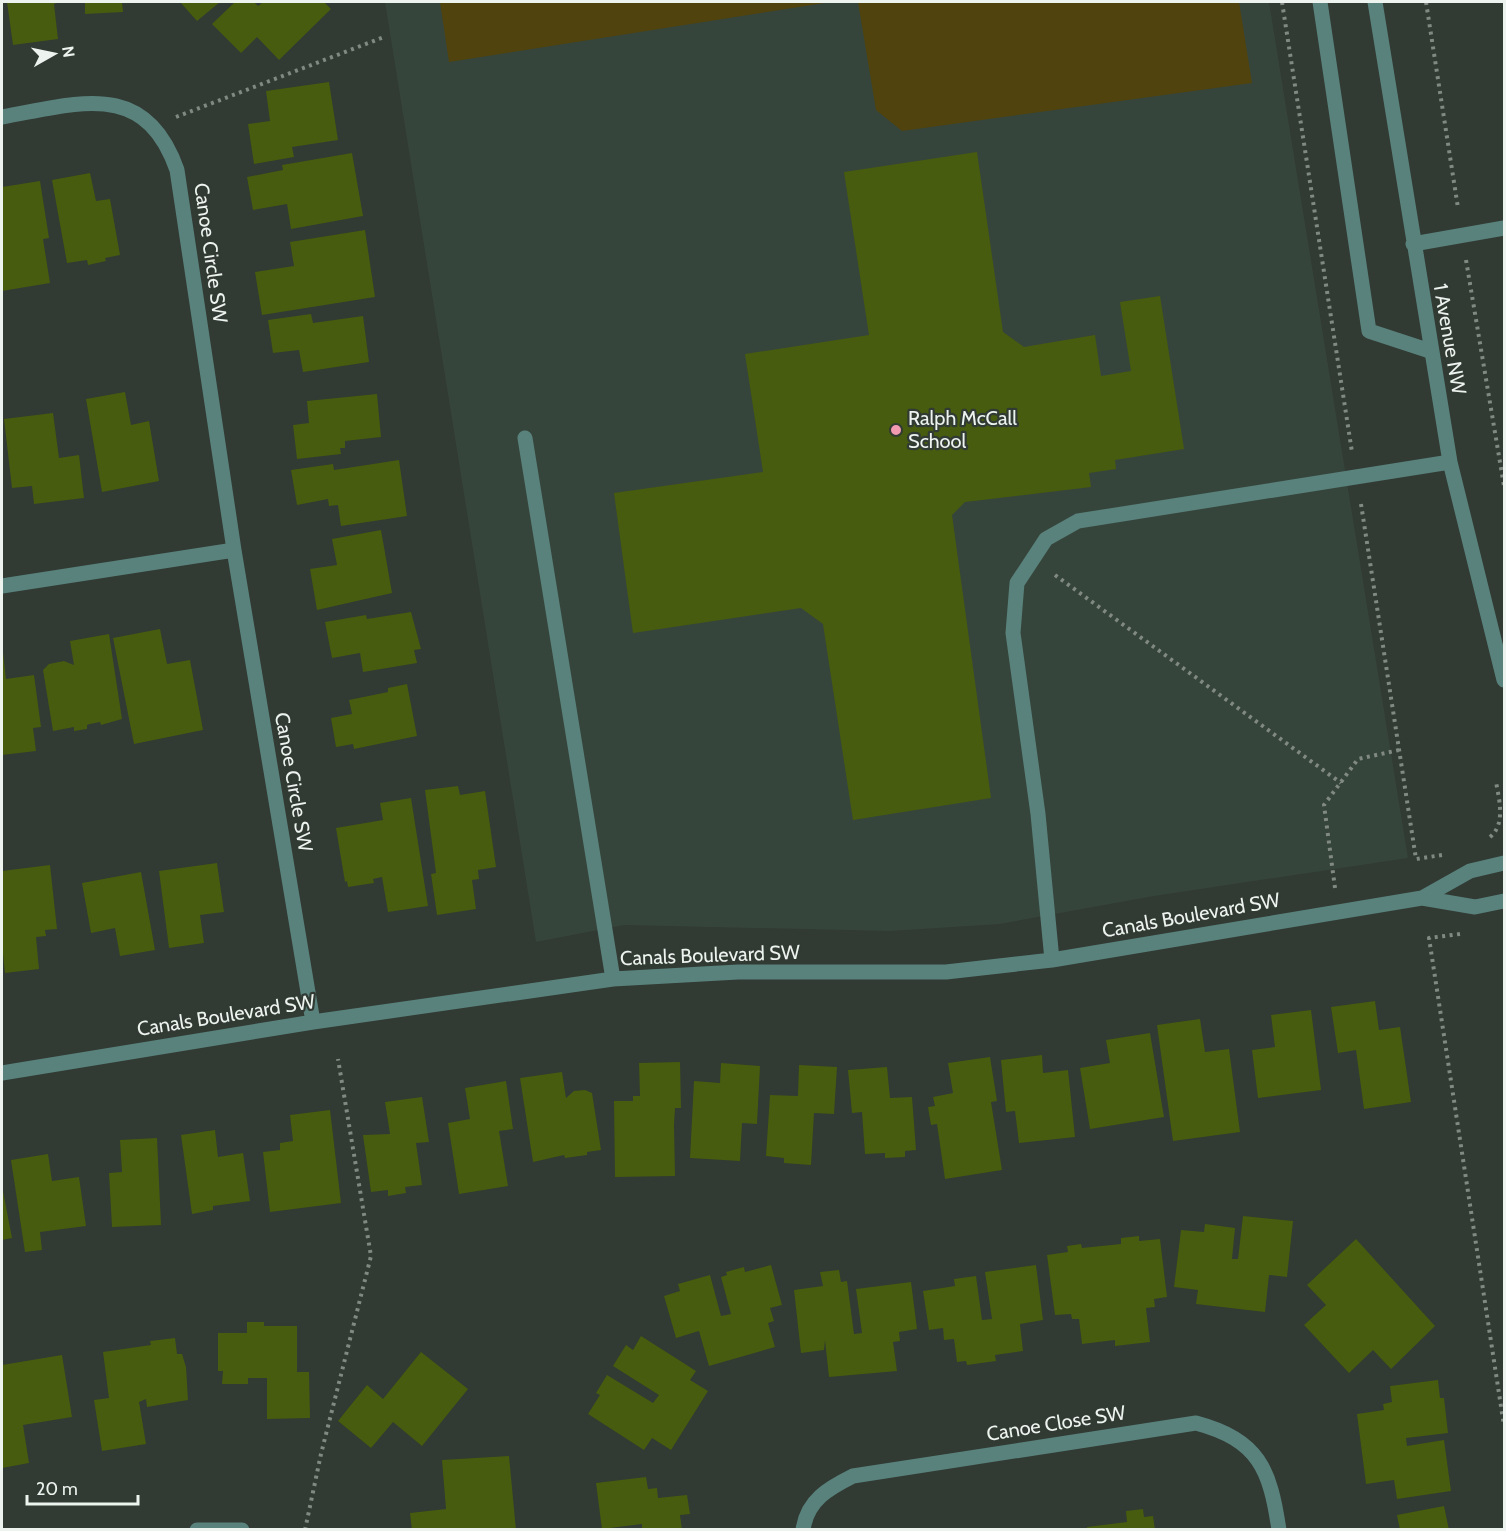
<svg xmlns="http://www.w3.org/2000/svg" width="1506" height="1531" font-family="Cabin,sans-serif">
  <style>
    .built { fill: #36453b }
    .green { fill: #50430e }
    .building { fill: #475c0e }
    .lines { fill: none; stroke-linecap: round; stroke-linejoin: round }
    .path { stroke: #818983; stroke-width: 4; stroke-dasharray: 3 4.5; stroke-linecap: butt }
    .minor { stroke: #59827c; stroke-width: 15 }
    .poi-dot { fill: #f19ab1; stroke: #313a33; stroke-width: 2 }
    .labels { text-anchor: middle; stroke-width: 4.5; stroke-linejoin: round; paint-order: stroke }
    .street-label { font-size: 20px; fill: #edf3ef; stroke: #313a33 }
    .poi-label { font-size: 20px; fill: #edf3ef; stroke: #313a33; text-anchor: start }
  </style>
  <rect width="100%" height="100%" fill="#313a33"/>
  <!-- built -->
  <path class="built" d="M385,2H1269L1408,858L1154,896L1000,924L890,931L624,925L536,942Z"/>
  <!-- green -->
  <path class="green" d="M440,2H831L449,62Z
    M858,2H1239L1252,83L902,131L876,110Z"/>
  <!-- building -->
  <path class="building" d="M7,2H59L54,4L58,39L13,45Z
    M85,2H122L123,12L85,14Z
    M180,2H220L197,21Z
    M235,2H254L258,6L263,2H324L331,9L279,60L257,37L241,53L212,24Z
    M329,82L338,140L292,147L294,157L254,164L248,124L270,121L266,91Z
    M977,152L1003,332L1024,347L1095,335L1101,376L1131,371L1120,302L1160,296L1184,449L1115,460L1116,469L1089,473L1091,487L965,502L952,515L991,798L853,820L823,624L801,608L633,633L614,493L763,472L745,354L869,335L844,172Z
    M352,153L363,216L291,229L287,204L253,210L247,177L283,170L282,165Z
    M90,173L96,201L110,199L120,255L105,258L106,261L88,265L87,260L67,263L52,180Z
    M40,181L49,238L43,239L50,283L2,291V187Z
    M365,230L375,297L262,315L255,272L294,266L290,242Z
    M311,314L313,323L363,316L369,362L303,372L299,350L273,353L268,320Z
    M125,392L131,425L149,421L159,481L102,492L86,399Z
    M377,394L381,437L345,441V448H340L341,454L297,459L293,425L309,423L307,401Z
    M53,413L59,458L79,455L84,498L34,504L32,486L12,488L4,419Z
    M399,460L407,516L341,526L338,505L329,506L328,499L297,505L291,470L333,464L334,470Z
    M381,530L392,593L317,610L310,569L337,565L332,539Z
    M411,612L421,649L414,650L417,663L363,672L360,653L332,658L325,622L366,615L367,619Z
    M160,629L167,664L190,660L203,730L134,744L113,638Z
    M109,634L122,719L101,725L100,722L90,724L87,725V729L74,731V727L53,731L43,670L49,664L64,661L74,665L70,641Z
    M3,652L6,679L34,675L41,727L33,728L36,751L2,755Z
    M407,684L417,736L354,749L353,744L336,747L331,718L352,714L349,700L388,692V688Z
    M458,786L460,795L485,791L496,867L478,870L479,879L472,880L476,909L437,915L431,874L436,873L425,790Z
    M411,798L428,906L388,912L382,877L373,879L374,883L348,887L347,881L345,882L336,828L383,820L380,803Z
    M217,863L224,912L200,915L204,943L169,948L159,871Z
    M50,865L57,929L45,930L46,936L36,937L39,969L5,973L2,944V871Z
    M141,872L155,950L120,956L115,928L91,933L82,883Z
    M1375,1001L1379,1030L1400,1027L1411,1102L1364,1109L1356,1050L1338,1053L1331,1007Z
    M1311,1010L1321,1090L1258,1098L1252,1050L1275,1047L1271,1015Z
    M1200,1019L1205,1052L1229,1049L1240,1132L1173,1141L1157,1025Z
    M1150,1033L1164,1117L1090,1129L1080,1068L1110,1063L1106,1040Z
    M1042,1055L1043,1073L1068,1070L1075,1137L1019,1143L1015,1111L1006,1112L1001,1060Z
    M990,1057L997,1101L991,1102L1002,1170L945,1179L937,1124L931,1125L928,1107L935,1106L933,1097L953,1093L948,1063Z
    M680,1062L681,1108H675L674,1125L675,1176L615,1177L614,1101H633V1096H640L639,1063Z
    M721,1063L760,1066L757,1124L742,1123L740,1161L690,1158L694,1081L720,1083Z
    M799,1065L837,1067L834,1114L814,1113L811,1165L784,1163V1158L766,1156L770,1095L798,1096Z
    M887,1067L890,1098L912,1097L916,1150L905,1151V1157L885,1158V1153L865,1154L862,1112L852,1113L848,1070Z
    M562,1072L566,1098L574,1091L585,1090L592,1093L601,1150L587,1152V1155L565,1158L564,1155L533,1162L520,1078Z
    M506,1081L513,1129L499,1131L508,1186L459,1194L448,1123L470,1119L465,1088Z
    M422,1097L429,1142L416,1143L422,1185L405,1187L406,1193L388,1196V1190L371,1192L363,1135L390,1134L385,1102Z
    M330,1110L341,1203L270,1212L263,1152L280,1150V1143L293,1141L290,1115Z
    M215,1130L218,1157L243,1153L250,1201L213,1206V1210L192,1214L181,1135Z
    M157,1138L161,1225L112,1227L109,1173L122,1172L120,1140Z
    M48,1154L52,1181L79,1177L86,1226L40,1232L42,1250L25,1252L11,1160Z
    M2,1186L12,1238L2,1240Z
    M1243,1216L1293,1221L1287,1277L1269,1275L1265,1312L1196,1304L1198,1290L1174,1287L1181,1230L1204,1232L1205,1224L1235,1228L1232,1259H1238Z
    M1139,1236V1241L1160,1239L1167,1297L1154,1299L1155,1307L1146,1308L1150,1342L1115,1346V1340L1082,1344L1079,1319H1072L1071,1314L1055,1315L1047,1255L1068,1252L1067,1246L1081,1244L1082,1248L1121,1244V1238Z
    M1356,1239L1435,1326L1391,1369L1373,1350L1349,1373L1304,1325L1326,1305L1307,1285Z
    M771,1265L782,1305L770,1308L774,1321L768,1323L775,1347L709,1366L699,1331L676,1338L664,1296L680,1291L678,1284L710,1275L721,1316L731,1314L721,1277L727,1275L726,1272L744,1267L745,1272Z
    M1036,1265L1043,1320L1020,1324L1023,1351L995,1355L996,1361L967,1365L966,1361L957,1362L954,1339L944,1340L943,1328L929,1330L923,1291L955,1286L954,1279L976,1276L982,1320L992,1319L985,1272Z
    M839,1270L841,1282L847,1281L854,1334L862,1333L856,1289L911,1282L917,1329L899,1332L900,1341L893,1342L897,1371L829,1377L825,1340L824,1350L801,1353L794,1290L823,1286L820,1272Z
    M247,1322H264V1326H297V1372H309L310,1418L267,1419V1378H248V1384H222L223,1371H218V1333H247Z
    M641,1336L696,1371L690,1380L708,1391L671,1450L652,1438L644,1450L588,1414L600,1395L596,1393L607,1375L653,1403L659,1395L613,1366L626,1345L633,1350Z
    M175,1338L177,1354H182L186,1367L188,1400L147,1407L146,1399L139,1402L146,1444L102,1451L94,1400L109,1398L103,1352L151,1345L150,1341Z
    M421,1352L468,1389L422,1446L393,1422L371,1448L338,1421L367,1385L383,1399Z
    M62,1355L72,1417L23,1425L29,1463L2,1468V1365Z
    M1438,1380L1440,1398H1444L1448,1433L1406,1438L1407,1446L1444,1440L1451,1491L1397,1499L1394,1480L1366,1484L1357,1414L1384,1410L1383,1404L1392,1402L1390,1386Z
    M509,1456L516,1530H412L410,1513L446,1509L442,1460Z
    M646,1477L648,1489L657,1488L658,1498L687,1495L690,1514L680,1515L682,1530H642V1524L602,1529L596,1483Z
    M1444,1506L1449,1530H1400L1397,1515Z
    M1143,1509L1144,1517L1153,1516L1155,1530H1088L1087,1527L1127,1522L1126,1511Z"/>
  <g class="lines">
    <!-- path -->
    <path class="path" d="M1282,2L1352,452
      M1426,2L1458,208
      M176,117L384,37
      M1466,260L1504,486
      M1361,504L1416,859L1442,855
      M1055,575L1341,783
      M1490,837C1506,824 1499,799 1496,782
      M1335,888L1324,805L1358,759L1399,750
      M1460,934L1429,938L1504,1426
      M305,1530L321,1454L371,1256L338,1059"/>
    <!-- minor -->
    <path class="minor" d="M1320,2L1369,331L1430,351
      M1375,2L1450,462L1504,680
      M2,117C77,104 145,78 177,170L234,550L313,1022
      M1413,244L1504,228
      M525,438L613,979
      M2,586L234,550
      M1422,898L1470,871L1504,863
      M1052,960L1038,814L1013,633L1017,583L1046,539L1078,521L1450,462
      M2,1073L313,1022L613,979L738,972H946L1052,960L1422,898L1475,907L1504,901
      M197,1530H242
      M803,1530C807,1500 829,1488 853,1476L1196,1423C1259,1440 1270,1469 1279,1530"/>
  </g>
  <!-- markers -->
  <circle class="poi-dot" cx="896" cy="430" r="6"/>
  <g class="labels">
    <!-- street labels -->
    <g class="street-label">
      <text transform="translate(211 253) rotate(82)" y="7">Canoe Circle SW</text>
      <text transform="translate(1450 339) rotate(80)" y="7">1 Avenue NW</text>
      <text transform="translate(294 782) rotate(80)" y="7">Canoe Circle SW</text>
      <text transform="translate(1191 915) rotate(-10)" y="7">Canals Boulevard SW</text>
      <text transform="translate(710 955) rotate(-2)" y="7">Canals Boulevard SW</text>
      <text transform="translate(226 1015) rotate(-9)" y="7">Canals Boulevard SW</text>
      <text transform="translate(1056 1423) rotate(-9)" y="7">Canoe Close SW</text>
    </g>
    <!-- poi labels -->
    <g class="poi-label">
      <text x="908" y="425">Ralph McCall<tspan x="908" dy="23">School</tspan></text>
    </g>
  </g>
  <!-- border -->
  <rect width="1506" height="1531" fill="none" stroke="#edf3ef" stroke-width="6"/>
  <!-- north arrow -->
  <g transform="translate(54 54) rotate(81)" stroke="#313a33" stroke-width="4.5" paint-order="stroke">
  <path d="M0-4.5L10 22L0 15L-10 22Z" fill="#edf3ef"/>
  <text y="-9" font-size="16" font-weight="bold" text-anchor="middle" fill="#edf3ef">N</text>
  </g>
  <!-- scale -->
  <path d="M27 1495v9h111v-9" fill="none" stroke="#edf3ef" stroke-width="3"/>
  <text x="36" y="1495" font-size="18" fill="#edf3ef" stroke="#313a33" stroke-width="4.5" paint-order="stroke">20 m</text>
</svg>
